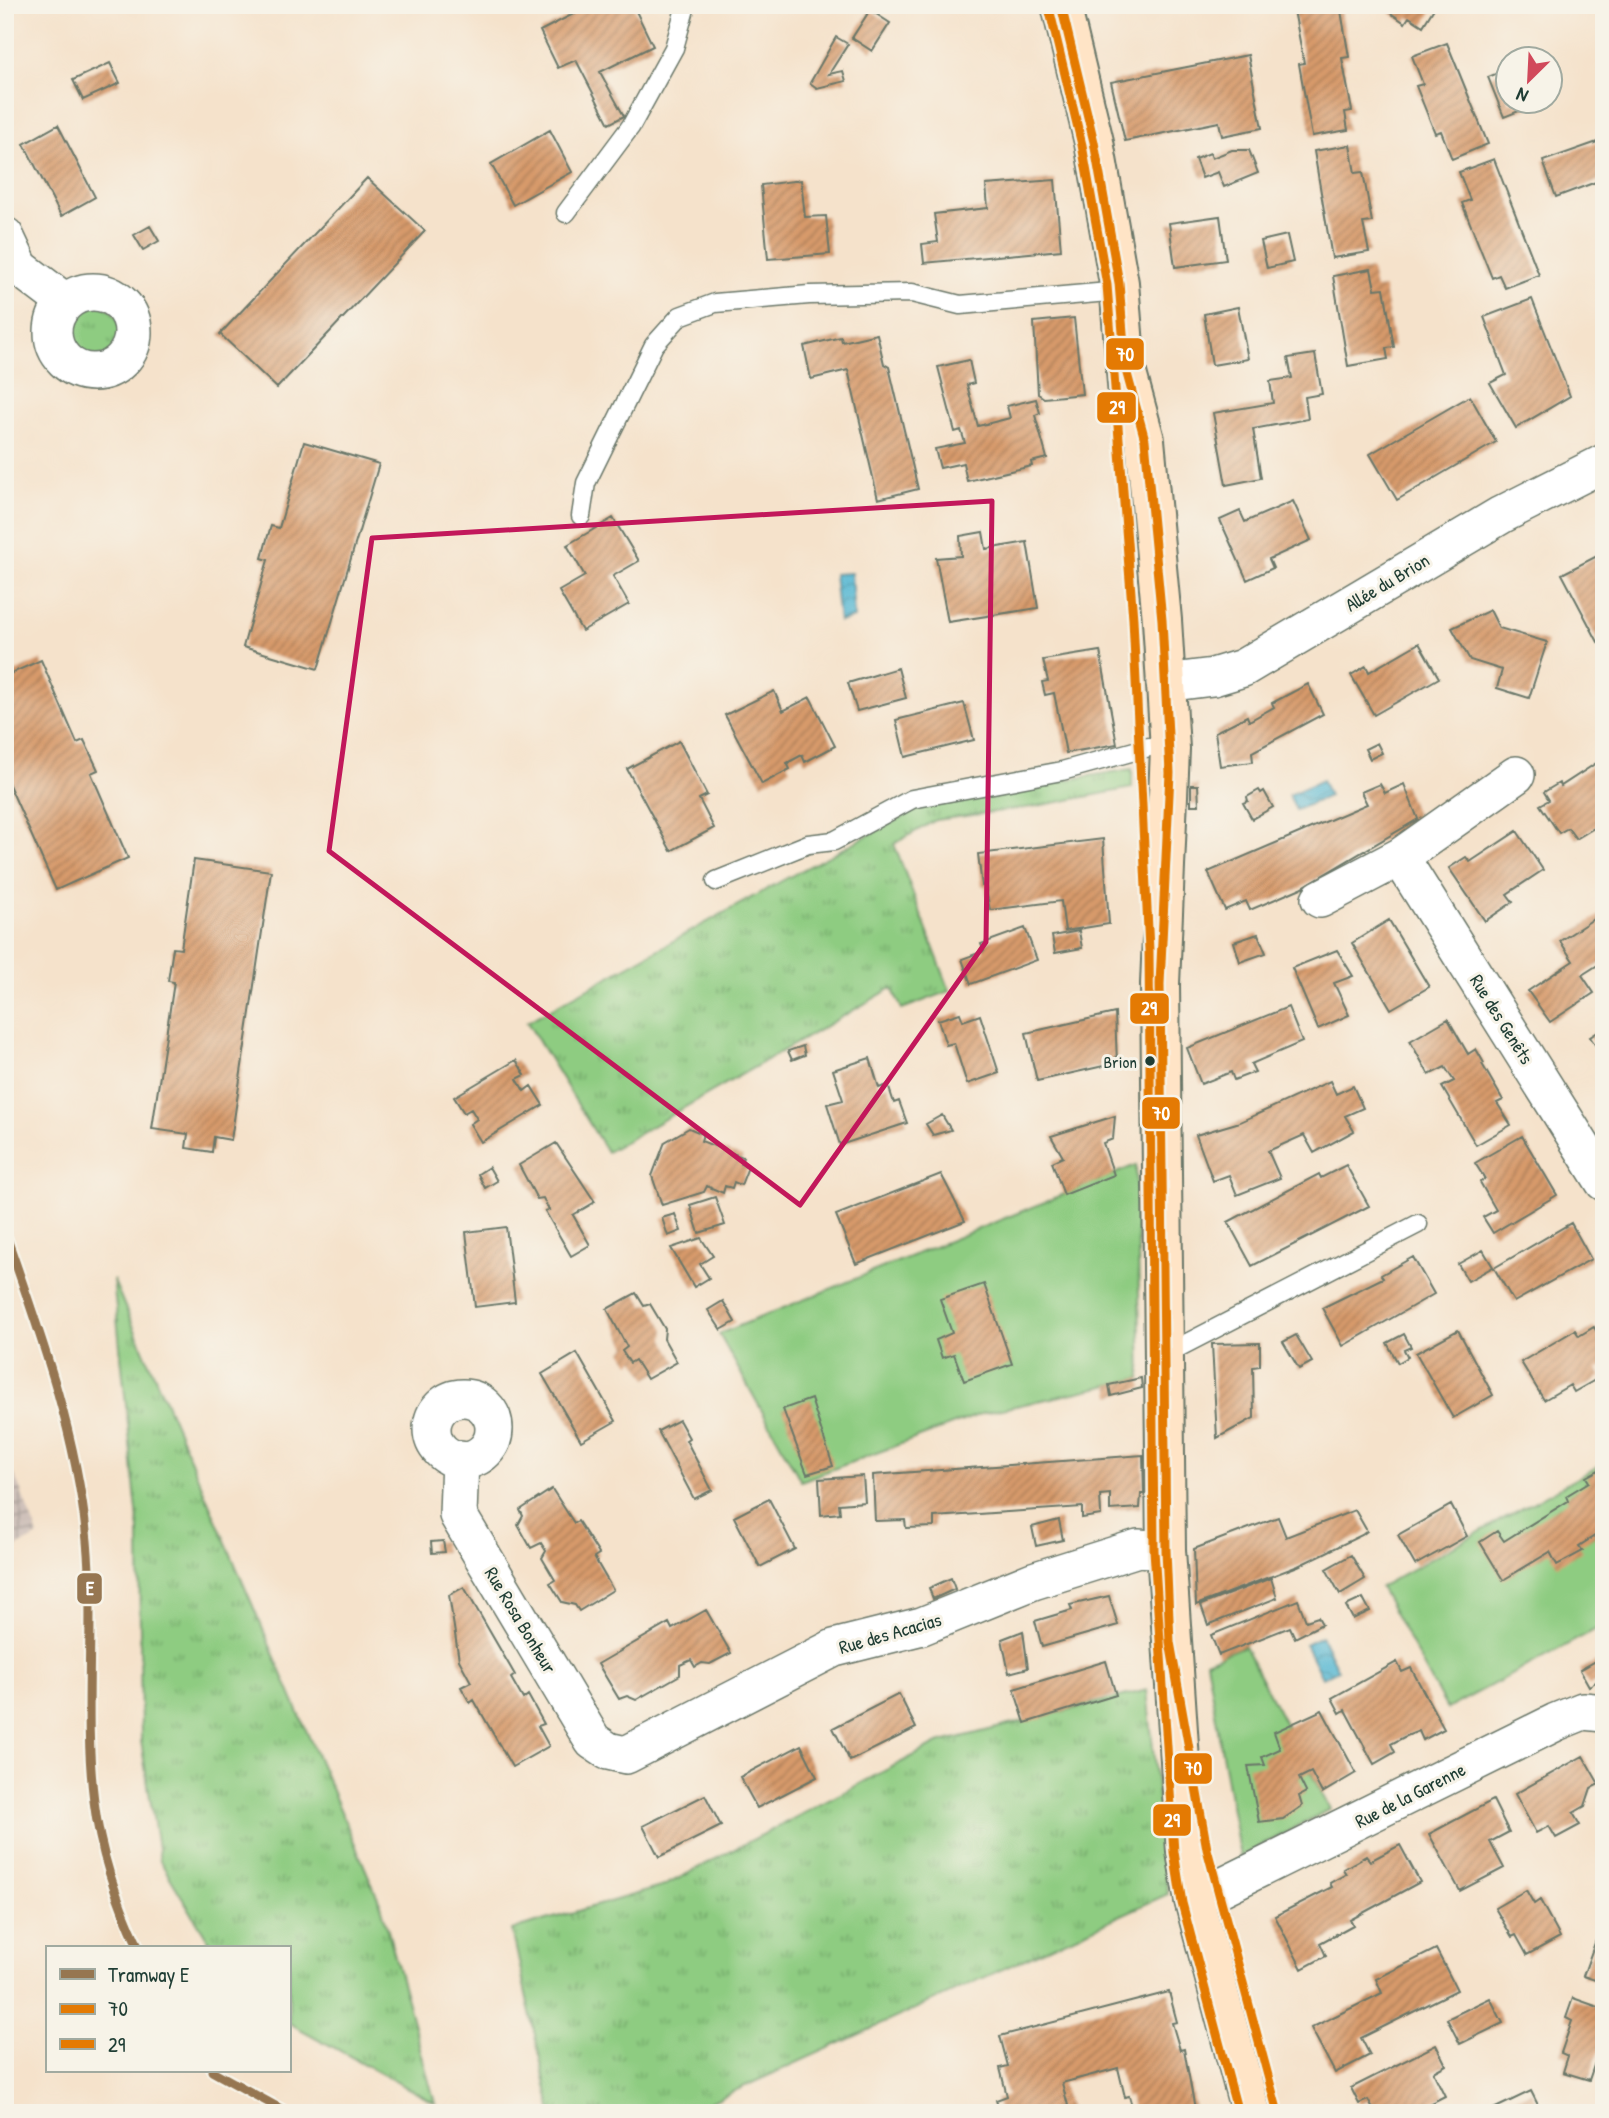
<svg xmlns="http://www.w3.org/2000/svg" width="1609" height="2118" font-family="'Patrick Hand',sans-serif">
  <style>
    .industrial { fill: url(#industrial-grid) }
    .grass { fill: url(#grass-tufts); stroke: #56845a; stroke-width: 2 }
    .garden { fill: #8ecc81; stroke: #56845a; stroke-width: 2 }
    .water { fill: url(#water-waves); stroke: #3a7a84; stroke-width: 2 }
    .building { fill: url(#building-hatch) }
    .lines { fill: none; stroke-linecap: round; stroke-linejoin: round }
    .lane-casing { stroke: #6a7769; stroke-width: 21 }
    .street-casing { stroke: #6a7769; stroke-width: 40 }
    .secondary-casing { stroke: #6a7769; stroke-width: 42 }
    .lane { stroke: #fff; stroke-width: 18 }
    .street { stroke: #fff; stroke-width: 37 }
    .secondary { stroke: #ffe4c6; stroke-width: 38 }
    .bus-1-casing { stroke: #f7f3e8; stroke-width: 14 }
    .bus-2-casing { stroke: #f7f3e8; stroke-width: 14 }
    .bus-1 { stroke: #e47a03; stroke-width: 9 }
    .bus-2 { stroke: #e47a03; stroke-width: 9 }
    .tram-1-casing { stroke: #f7f3e8; stroke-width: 14 }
    .tram-1 { stroke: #967651; stroke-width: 9 }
    .marked { fill: none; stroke: #c2185b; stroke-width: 5; stroke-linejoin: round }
    .bus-dot { fill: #1f3d34; stroke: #f7f3e8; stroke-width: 2.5 }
    .labels { text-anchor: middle; stroke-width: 6; stroke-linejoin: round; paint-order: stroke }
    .bus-label { font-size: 17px; fill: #1f3d34; stroke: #f7f3e8; text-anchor: end }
    .street-label { font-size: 19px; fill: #1f3d34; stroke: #f7f3e8 }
    .line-badge { stroke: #f7f3e8; stroke-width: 2.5 }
    .badge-label { font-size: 19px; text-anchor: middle; font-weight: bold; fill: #fff }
  </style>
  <defs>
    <pattern id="industrial-grid" width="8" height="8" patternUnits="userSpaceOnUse" patternTransform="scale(1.75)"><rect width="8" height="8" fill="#cfc1ba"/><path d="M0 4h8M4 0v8" fill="none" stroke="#a79e98"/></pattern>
    <pattern id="grass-tufts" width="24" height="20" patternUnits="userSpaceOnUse" patternTransform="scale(1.75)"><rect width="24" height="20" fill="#8ecc81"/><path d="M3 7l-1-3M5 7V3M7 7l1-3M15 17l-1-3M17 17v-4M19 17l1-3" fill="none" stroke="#73a76a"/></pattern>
    <pattern id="water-waves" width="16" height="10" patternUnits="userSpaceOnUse" patternTransform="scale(1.75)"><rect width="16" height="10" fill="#54b7d3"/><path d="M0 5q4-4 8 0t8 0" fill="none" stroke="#4596ac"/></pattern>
    <pattern id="building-hatch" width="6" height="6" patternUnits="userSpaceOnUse" patternTransform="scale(1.75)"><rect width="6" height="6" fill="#d79a6b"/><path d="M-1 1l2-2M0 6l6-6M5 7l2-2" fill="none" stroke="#ae7f59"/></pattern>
  </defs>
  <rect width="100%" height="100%" fill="#f7f3e8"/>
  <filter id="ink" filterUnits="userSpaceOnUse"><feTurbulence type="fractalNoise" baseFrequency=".0143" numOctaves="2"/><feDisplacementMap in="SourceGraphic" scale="14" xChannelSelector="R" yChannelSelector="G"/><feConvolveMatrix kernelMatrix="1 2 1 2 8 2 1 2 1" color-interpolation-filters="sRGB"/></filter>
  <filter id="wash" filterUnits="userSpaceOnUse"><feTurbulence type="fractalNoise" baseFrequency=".00686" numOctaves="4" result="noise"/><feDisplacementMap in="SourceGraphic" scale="28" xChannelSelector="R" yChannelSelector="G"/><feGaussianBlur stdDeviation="1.57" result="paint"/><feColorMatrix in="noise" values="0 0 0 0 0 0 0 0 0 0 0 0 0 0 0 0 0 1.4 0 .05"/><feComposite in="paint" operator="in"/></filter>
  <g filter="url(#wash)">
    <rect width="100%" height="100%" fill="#f5e2cb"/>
    <!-- industrial -->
    <path class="industrial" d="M5,1450L38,1536L5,1553Z"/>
    <!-- grass -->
    <path class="grass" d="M66 331a27 27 0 1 1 54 0a27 27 0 1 1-54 0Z
      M1132,769V788L1032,807L936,820L894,844L950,991L902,1009L892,988L607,1152L527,1022L787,878L929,803Z
      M113,1279L381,1905L435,2103L289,2023V1948H213L160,1861L141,1741L139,1531Z
      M1147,1690L1168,1894L686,2113H552L512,1930L664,1886L938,1743Z"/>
    <!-- garden -->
    <path class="garden" d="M1136,1165L1141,1378L984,1413L801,1481L719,1334Z
      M1604,1463V1625L1447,1709L1380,1587Z
      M1244,1646L1330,1809L1240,1857L1206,1661Z"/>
    <!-- water -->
    <path class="water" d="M851,573L854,618L839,622L834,574Z
      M1322,780L1329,796L1296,810L1289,795Z
      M1321,1636L1338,1670L1322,1678L1305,1644Z"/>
    <g id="blocks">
      <!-- building -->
      <path class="building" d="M591,5H633L653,46L600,72L624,116L609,124L576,60L558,68L540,31Z
        M1293,5H1340L1349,57L1342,58L1352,111L1345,112L1348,130L1312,136L1299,64L1304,63Z
        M1379,5H1436L1423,26L1409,17L1405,23Z
        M870,10L890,23L872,51L852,38Z
        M836,37L848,44L829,74L843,71L846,81L817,88L810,83Z
        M1447,43L1488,144L1452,159L1441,131L1435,133L1416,86L1423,84L1412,56Z
        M1248,55L1262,128L1222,136L1219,122L1125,141L1111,82Z
        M110,63L120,83L83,100L73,80Z
        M1508,69V102H1533L1534,105L1504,117L1488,77Z
        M58,125L95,197L61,216L24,144Z
        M550,130L572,172L513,205L491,164Z
        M1603,140L1604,179L1556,197L1543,161Z
        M1350,145L1355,173L1363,172L1372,222L1363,223L1369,252L1332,258L1314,151Z
        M1232,150H1249L1258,173L1224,187L1218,172L1202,178L1195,159L1210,153L1212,158Z
        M1494,159L1539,275L1505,288L1499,275L1492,278L1462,203L1470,200L1459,172Z
        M367,178L425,231L277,388L220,334Z
        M801,180L805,217L826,216L830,254L768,259L761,185Z
        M1055,180L1061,250L924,263L922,244L938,242L934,214L988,208L986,185Z
        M1220,216L1226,260L1175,267L1169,223Z
        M150,226L159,241L143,250L134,235Z
        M1287,235L1293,262L1267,268L1261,241Z
        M1371,269L1375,289L1384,288L1394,347L1386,348L1388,359L1348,366L1333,276Z
        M1532,299L1570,396L1516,428L1490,383L1506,375L1484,317Z
        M1238,307L1248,359L1212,365L1204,314Z
        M1074,318L1082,394L1044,398L1038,394L1034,322Z
        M877,334L884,364L889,367L918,489L878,499L848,370L811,379L804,346L841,337L842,342Z
        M1315,354L1322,394L1305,397L1308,419L1253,429L1261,478L1226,485L1213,413L1273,403L1270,381L1292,378L1288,358Z
        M969,360L974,383L967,385L978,426L1010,418L1007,406L1036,399L1040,413L1035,415L1047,458L1031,462L1032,466L967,481L963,463L940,468L935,449L965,443L961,430L955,432L938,367Z
        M1470,396L1496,442L1397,500L1370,454Z
        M304,442L379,464L318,669L243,647L268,560L262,558L267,539L271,526L279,528Z
        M1293,501L1311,540L1269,559L1273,568L1247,580L1220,520L1240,511L1245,522Z
        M613,518L639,561L613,576L629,604L582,631L559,591L585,576L567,545Z
        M983,532L986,549L1027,542L1038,608L948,622L936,558L961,556L960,536Z
        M1597,556L1604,568V638L1598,642L1562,574Z
        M1490,610L1499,628L1547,642L1529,698L1497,688L1502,670L1470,660L1452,628Z
        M1419,643L1439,678L1374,715L1351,675L1366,666L1369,672Z
        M1100,651L1117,744L1066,753L1054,693L1045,695L1042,682L1048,681L1043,660Z
        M41,660L77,743L84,740L98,770L91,773L128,858L56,890L5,776V676Z
        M898,668L906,698L857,711L848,683Z
        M1308,684L1323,714L1252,752L1253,762L1220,766L1215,732L1247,716L1249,721L1274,707L1272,703Z
        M774,691L783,711L810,697L835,746L805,762L802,755L787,763L790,769L762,784L725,715Z
        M964,703L974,740L905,757L896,720Z
        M679,741L707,795L699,799L714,828L671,851L627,769Z
        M1377,743L1382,753L1370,759L1365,749Z
        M1604,758V822L1576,839L1568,828L1559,833L1540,805L1549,800L1544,792L1559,783L1561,786Z
        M1380,784L1385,793L1404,784L1418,819L1301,888L1250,910L1246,901L1225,910L1208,872L1367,804L1361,792Z
        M1191,785H1198L1199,805H1191Z
        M1259,790L1261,793L1264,791L1273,807L1252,819L1243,803L1248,801L1247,797Z
        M1517,831L1543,870L1507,894L1513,902L1485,921L1449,868L1466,857L1470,862Z
        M1103,839L1109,924L1065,931L1061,901L990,910L985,885L982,886L978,854Z
        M194,860L271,871L231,1140L214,1137L212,1152L186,1148L188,1134L152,1129L174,982L168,981L173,948L181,949Z
        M1604,912V961L1582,975L1594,993L1550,1022L1528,991L1573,961L1560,941Z
        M1389,920L1429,987L1391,1009L1352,943Z
        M1025,928L1037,960L971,984L962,959L984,951L981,944Z
        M1079,931L1082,948L1055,953L1052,936Z
        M1258,934L1266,953L1240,962L1234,942Z
        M1337,950L1353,976L1334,983L1349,1015L1318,1029L1292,968Z
        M1288,1007L1302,1042L1251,1064L1255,1072L1234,1080L1231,1072L1201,1084L1187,1048Z
        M960,1013L963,1021L980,1015L999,1073L967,1084L954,1043L946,1045L938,1020Z
        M1115,1013L1117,1063L1037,1081L1026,1033Z
        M1448,1019L1468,1054L1476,1049L1484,1063L1482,1064L1503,1100L1497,1103L1511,1125L1476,1145L1442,1087L1454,1081L1445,1067L1429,1075L1410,1041Z
        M1604,1028V1058L1590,1037Z
        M803,1046L805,1055L792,1060L788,1051Z
        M870,1058L879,1088L888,1085L894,1103L899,1101L907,1123L840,1145L827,1104L843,1100L833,1070Z
        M516,1060L525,1075L517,1079L524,1091L531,1086L543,1105L481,1142L470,1124L477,1119L471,1109L464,1113L454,1097Z
        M1330,1081L1336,1094L1353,1086L1363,1108L1345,1116L1354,1131L1314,1153L1304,1135L1268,1151L1280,1178L1237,1195L1229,1175L1213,1181L1196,1135L1240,1122Z
        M942,1115L951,1130L933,1135L926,1124Z
        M1115,1116L1113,1139L1103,1143L1114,1175L1064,1195L1052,1162L1063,1157L1051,1136Z
        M689,1128L703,1134L701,1141L743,1157L741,1164L748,1167L741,1185L734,1182L732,1188L725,1186L723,1193L707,1186L704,1192L662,1205L652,1176L665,1142Z
        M1522,1136L1557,1195L1493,1233L1483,1217L1496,1210L1480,1182L1485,1179L1475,1163Z
        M556,1143L595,1202L573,1215L590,1245L571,1256L545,1211L549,1210L543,1198L537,1199L519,1165Z
        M1346,1165L1369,1206L1252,1266L1228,1222L1319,1174L1321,1178Z
        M489,1167L497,1181L485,1188L478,1174Z
        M941,1174L965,1221L856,1264L836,1215Z
        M715,1197L725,1225L699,1233L690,1205Z
        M675,1214L681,1231L668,1236L662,1218Z
        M1571,1223L1591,1259L1514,1302L1494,1268Z
        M506,1227L515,1302L475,1307L466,1232Z
        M701,1238L713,1256L700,1264L709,1278L694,1287L671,1248Z
        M1483,1250L1493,1267L1468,1281L1458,1264Z
        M1413,1257L1434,1294L1343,1346L1322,1308L1383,1278L1381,1275Z
        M984,1284L1012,1364L964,1381L954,1354L942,1358L936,1340L952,1333L940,1299Z
        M636,1293L644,1306L650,1304L665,1329L664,1339L677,1362L647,1379L635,1360L630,1363L622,1351L627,1347L607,1309Z
        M723,1301L735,1322L721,1330L708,1310Z
        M1594,1327L1604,1344V1366L1597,1370L1602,1376L1574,1392L1570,1385L1544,1400L1521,1362L1575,1330L1579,1336Z
        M1458,1330L1493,1395L1453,1418L1416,1353Z
        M1404,1334L1411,1347L1404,1350L1408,1357L1398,1363L1387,1343Z
        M1296,1335L1312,1362L1299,1369L1283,1342Z
        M1260,1343V1366L1253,1367L1254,1418L1217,1438L1212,1344Z
        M577,1353L616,1421L581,1441L542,1374Z
        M1141,1378L1142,1388L1111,1396L1109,1385Z
        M811,1399L833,1466L807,1474L783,1409Z
        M679,1420L689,1438L686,1440L712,1490L694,1499L658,1431Z
        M1143,1455L1144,1494H1141L1140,1508L1110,1510V1494L1100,1495L1101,1515L1082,1518V1507L934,1517V1527L906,1528L905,1520L875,1521L873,1475Z
        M1604,1467V1530L1579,1546L1583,1551L1557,1565L1550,1552L1503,1580L1480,1542L1497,1531L1504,1541L1568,1501L1566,1496L1589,1482L1586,1477Z
        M863,1476L865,1502L839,1504L840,1513L821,1515L819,1479Z
        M552,1489L574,1523L578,1521L599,1554L594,1557L613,1590L579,1611L575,1605L562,1602L550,1583L555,1580L542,1558L546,1551L541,1543L531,1548L518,1525L523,1516L520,1510Z
        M769,1499L795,1549L760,1567L734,1517Z
        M1451,1505L1467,1536L1415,1565L1398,1535Z
        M1355,1510L1367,1531L1362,1535L1298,1566L1196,1605L1194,1549L1278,1517L1286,1537Z
        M1059,1520L1063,1540L1036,1546L1032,1527Z
        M443,1541L445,1552L432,1553L431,1542Z
        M1351,1555L1365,1579L1340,1594L1326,1569Z
        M951,1578L955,1589L933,1599L929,1588Z
        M1271,1578L1277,1598L1208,1625L1201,1605Z
        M464,1587L515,1675L511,1678L523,1699L528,1695L544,1724L538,1726L549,1746L512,1767L474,1700L470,1703L461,1687L471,1682L459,1660L449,1595Z
        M1109,1596L1118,1625L1042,1647L1035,1621L1072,1610L1070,1605Z
        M1363,1598L1370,1611L1353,1619L1346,1606Z
        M1298,1600L1306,1621L1318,1617L1322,1624L1295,1638L1290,1627L1219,1655L1211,1635Z
        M706,1610L731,1653L710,1664L702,1663L695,1667L691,1660L680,1665V1675L636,1700L627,1696L619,1699L598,1664L669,1623L672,1629Z
        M1023,1631L1028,1668L1009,1673L1002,1639Z
        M1106,1661L1116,1695L1025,1723L1014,1689Z
        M1596,1661L1604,1677L1589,1686L1580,1670Z
        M1397,1662L1402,1672L1411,1668L1444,1729L1423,1740L1419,1731L1404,1737L1391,1744L1395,1752L1374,1764L1345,1710L1340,1713L1332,1698Z
        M899,1694L916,1728L850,1761L833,1728Z
        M1322,1710L1356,1773L1322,1793L1311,1772L1299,1778L1306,1792L1299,1796L1302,1806L1283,1819L1259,1822L1248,1766L1265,1765L1262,1757L1280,1749L1274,1732Z
        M801,1745L817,1777L757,1808L740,1777Z
        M1583,1756L1599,1784L1591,1788L1585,1806L1573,1813L1580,1825L1556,1838L1549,1826L1536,1833L1515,1794Z
        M705,1795L721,1826L659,1857L643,1826Z
        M1493,1800L1509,1832L1490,1842L1504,1868L1460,1891L1429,1834Z
        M1400,1845L1420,1882L1350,1920L1353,1925L1320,1943L1326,1956L1302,1969L1275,1916L1332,1887L1330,1883L1346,1874L1343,1869L1366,1856L1370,1861Z
        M1526,1890L1534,1904L1540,1900L1560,1937L1527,1955L1516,1935L1512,1937L1495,1908Z
        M1604,1918V1983L1583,1976Z
        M1436,1949L1457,1990L1361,2038L1370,2055L1335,2073L1311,2028L1382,1993L1376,1979Z
        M1169,1992L1177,2022L1172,2023L1180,2050L1184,2049L1195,2109L1180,2113H1134L1129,2096L1125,2097L1118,2068L1062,2083L1070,2113H1000L996,2100L1007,2096L1000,2068L1008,2066L1000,2036Z
        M1490,1998L1503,2023L1460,2044L1447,2019Z
        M1573,1998L1604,2009V2047L1601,2045L1589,2080L1563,2072L1568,2056L1561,2053L1572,2021L1566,2018Z
        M1436,2045L1446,2065L1433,2072L1445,2096L1411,2113H1375L1368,2100L1359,2104L1351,2088Z
        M1531,2091L1539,2107L1527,2113H1485Z"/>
    </g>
  </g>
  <g filter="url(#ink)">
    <use href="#blocks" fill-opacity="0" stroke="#6a7769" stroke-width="2"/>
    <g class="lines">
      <defs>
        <path id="lane" d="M566,213L631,126L674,48L686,5
          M581,516L586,483L654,345L680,316L715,303L809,295L912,293L960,305L1120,291
          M716,881L808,844L834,841L912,799L1062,771L1149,747
          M1164,1355L1418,1224"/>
        <path id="street" d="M5,236L20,268L65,302
          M53 332a40 40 0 1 1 80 0a40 40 0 1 1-80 0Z
          M1165,683L1213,677L1243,668L1501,515L1604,463
          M1516,775L1400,857L1604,1182
          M1320,899L1400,857
          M432 1429a31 31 0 1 1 62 0a31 31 0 1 1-62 0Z
          M460,1459L458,1515L593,1741L608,1751L626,1755L834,1648L922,1626L1033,1581L1138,1548L1166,1550
          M1218,1889L1556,1722L1583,1711L1604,1713"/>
        <path id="secondary" d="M1061,5L1094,142L1119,283L1128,396
          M1126,370L1145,440L1162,620L1170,749L1160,984L1166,1550L1186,1851L1194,1900L1251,2113"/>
      </defs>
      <!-- lane casing -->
      <use href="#lane" class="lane-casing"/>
      <!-- street casing -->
      <use href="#street" class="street-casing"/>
      <!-- secondary casing -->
      <use href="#secondary" class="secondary-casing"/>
      <!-- lane -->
      <use href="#lane" class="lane"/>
      <!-- street -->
      <use href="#street" class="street"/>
      <!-- secondary -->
      <use href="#secondary" class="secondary"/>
      <defs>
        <path id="bus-1" d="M1061,5L1094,142L1119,283L1126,370L1145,440L1162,620L1170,773L1160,984L1166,1550L1170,1642L1207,1849L1278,2113"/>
        <path id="bus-2" d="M1049,8L1082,145L1107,285L1133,619L1149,950L1154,1550L1174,1852L1182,1903L1238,2113"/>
      </defs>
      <!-- bus-1 casing -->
      <use href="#bus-1" class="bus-1-casing"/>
      <!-- bus-2 casing -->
      <use href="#bus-2" class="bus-2-casing"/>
      <!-- bus-1 -->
      <use href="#bus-1" class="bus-1"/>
      <!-- bus-2 -->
      <use href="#bus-2" class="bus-2"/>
      <defs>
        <path id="tram-1" d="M5,1233C40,1333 77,1434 87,1541C95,1627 83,1715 94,1801C100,1852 117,1902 139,1948
          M212,2071L288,2113"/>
      </defs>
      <!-- tram-1 casing -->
      <use href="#tram-1" class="tram-1-casing"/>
      <!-- tram-1 -->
      <use href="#tram-1" class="tram-1"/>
    </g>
  </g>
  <!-- marked area -->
  <path class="marked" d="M992,501L986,942L800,1205L329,851L372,538Z"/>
  <!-- markers -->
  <circle class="bus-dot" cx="1150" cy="1061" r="6"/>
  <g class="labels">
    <!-- bus labels -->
    <g class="bus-label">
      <text x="1137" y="1068">Brion</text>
    </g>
    <!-- street labels -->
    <g class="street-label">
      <text transform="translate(1387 582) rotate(-31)" y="7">Allée du Brion</text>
      <text transform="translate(1502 1019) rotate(58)" y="7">Rue des Genêts</text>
      <text transform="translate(521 1620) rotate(59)" y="7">Rue Rosa Bonheur</text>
      <text transform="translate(890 1633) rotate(-16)" y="7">Rue des Acacias</text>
      <text transform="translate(1410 1795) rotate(-27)" y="7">Rue de la Garenne</text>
    </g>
  </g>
  <g class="line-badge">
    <rect x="1105" y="337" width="40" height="34" rx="7" fill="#e47a03"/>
    <rect x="1096" y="391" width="41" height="33" rx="7" fill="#e47a03"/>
    <rect x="1129" y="992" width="41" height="33" rx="7" fill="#e47a03"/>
    <rect x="1141" y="1096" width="40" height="34" rx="7" fill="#e47a03"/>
    <rect x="76" y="1572" width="27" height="33" rx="7" fill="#967651"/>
    <rect x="1173" y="1752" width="40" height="33" rx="7" fill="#e47a03"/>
    <rect x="1152" y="1803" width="40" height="34" rx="7" fill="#e47a03"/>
  </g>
  <g class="badge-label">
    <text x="1125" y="361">70</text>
    <text x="1117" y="414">29</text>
    <text x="1149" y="1015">29</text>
    <text x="1161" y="1120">70</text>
    <text x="90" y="1595">E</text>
    <text x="1193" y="1775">70</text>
    <text x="1172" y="1827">29</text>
  </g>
  <!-- margin -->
  <rect width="1609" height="2118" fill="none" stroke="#f7f3e8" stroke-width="28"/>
  <!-- legend -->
  <rect x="46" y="1946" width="245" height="126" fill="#f7f3e8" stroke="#a1aaa0" stroke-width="2"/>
  <rect x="60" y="1969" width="35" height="10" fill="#967651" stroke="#a1aaa0" stroke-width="2"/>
  <text x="108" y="1982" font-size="21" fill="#1f3d34">Tramway E</text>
  <rect x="60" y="2004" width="35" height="10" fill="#e47a03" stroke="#a1aaa0" stroke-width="2"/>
  <text x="108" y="2016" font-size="21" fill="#1f3d34">70</text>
  <rect x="60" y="2039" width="35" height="10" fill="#e47a03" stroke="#a1aaa0" stroke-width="2"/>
  <text x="108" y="2052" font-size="21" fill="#1f3d34">29</text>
  <!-- north arrow -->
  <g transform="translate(1529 80) rotate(204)"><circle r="33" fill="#f7f3e8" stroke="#a1aaa0" stroke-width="2"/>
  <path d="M0-5L12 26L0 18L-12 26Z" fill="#d1495b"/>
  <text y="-10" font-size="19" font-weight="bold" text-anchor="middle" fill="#1f3d34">N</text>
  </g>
</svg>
